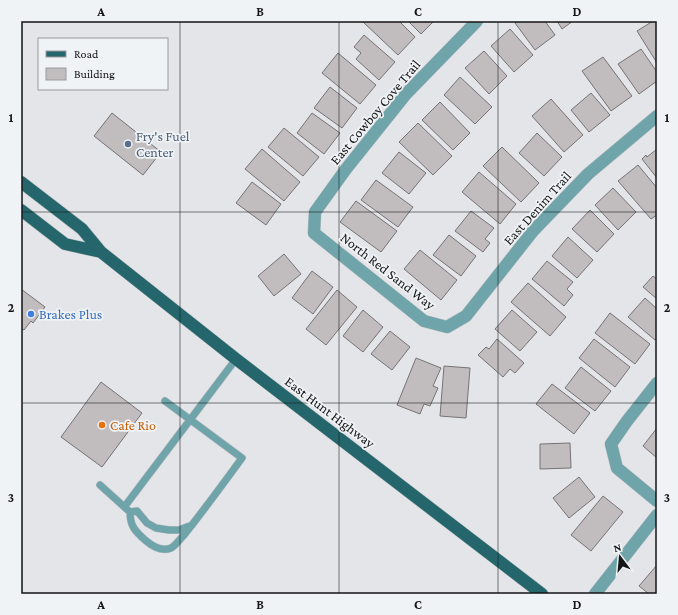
<svg xmlns="http://www.w3.org/2000/svg" width="678" height="615" font-family="'Crimson Pro',serif">
  <style>
    .building { fill: #c1bcbe; stroke: #777374 }
    .lines { fill: none; stroke-linecap: round; stroke-linejoin: round }
    .lane-casing { stroke: #bec0c3; stroke-width: 8 }
    .street-casing { stroke: #bec0c3; stroke-width: 13 }
    .primary-casing { stroke: #bec0c3; stroke-width: 13 }
    .lane { stroke: #6ea4aa; stroke-width: 7 }
    .street { stroke: #6ea4aa; stroke-width: 12 }
    .primary { stroke: #25666c; stroke-width: 12 }
    .grid { fill: none; stroke: #141516; stroke-width: 1; stroke-opacity: 0.55 }
    .service-dot { fill: #5c6f8a; stroke: #f0f3f6; stroke-width: 1.5 }
    .shop-dot { fill: #3f7fe0; stroke: #f0f3f6; stroke-width: 1.5 }
    .food-dot { fill: #e8710a; stroke: #f0f3f6; stroke-width: 1.5 }
    .labels { text-anchor: middle; stroke-width: 3.5; stroke-linejoin: round; paint-order: stroke }
    .street-label { font-size: 14px; fill: #141516; stroke: #f0f3f6 }
    .service-label { font-size: 14px; fill: #4e5e75; stroke: #f0f3f6; text-anchor: start }
    .shop-label { font-size: 14px; fill: #366cbe; stroke: #f0f3f6; text-anchor: start }
    .food-label { font-size: 14px; fill: #c56008; stroke: #f0f3f6; text-anchor: start }
    .neatline { fill: none; stroke: #141516; stroke-width: 1.5 }
    .grid-label { font-size: 13px; text-anchor: middle; font-weight: bold; fill: #141516 }
  </style>
  <rect width="100%" height="100%" fill="#e3e5e9"/>
  <!-- building -->
  <path class="building" d="M362,21H399L415,37L398,55Z
    M408,21H434L421,34Z
    M519,21H545L555,35L535,50L515,23Z
    M557,21H573L562,29Z
    M653,21H657V63L637,31Z
    M510,29L533,55L514,72L491,46Z
    M364,35L395,62L379,80L356,59L361,53L354,47Z
    M641,49L657,72V81L639,94L618,64Z
    M484,51L507,76L489,94L465,68Z
    M338,53L376,85L360,104L322,73Z
    M603,57L632,96L611,111L582,71Z
    M460,77L492,107L475,124L444,95Z
    M330,87L357,108L342,128L314,108Z
    M591,93L610,115L589,132L571,110Z
    M551,99L583,135L564,152L532,116Z
    M440,102L470,133L453,150L422,120Z
    M112,113L161,152L143,175L94,136Z
    M312,113L340,133L324,154L297,133Z
    M418,123L452,156L433,175L399,142Z
    M284,128L319,157L303,176L268,147Z
    M537,133L562,157L544,176L519,153Z
    M502,147L539,183L521,202L483,166Z
    M262,149L300,182L284,201L245,169Z
    M657,149V178L642,159L646,155L647,157Z
    M399,152L426,173L409,194L382,173Z
    M638,165L657,188V215L651,219L618,181Z
    M479,172L516,204L500,224L462,192Z
    M376,180L413,207L398,227L361,200Z
    M252,182L281,204L266,225L236,203Z
    M613,188L636,212L618,230L595,205Z
    M356,201L397,231L381,252L340,222Z
    M590,210L614,234L597,252L572,229Z
    M471,211L494,228L485,239L490,243L483,252L455,231Z
    M449,235L476,256L461,276L433,255Z
    M568,237L593,260L577,278L552,256Z
    M420,250L457,280L441,300L404,269Z
    M284,254L301,274L274,296L258,276Z
    M547,261L573,282L567,289L573,295L564,306L532,279Z
    M312,271L333,287L313,314L292,298Z
    M653,276L657,279V299L643,287Z
    M528,283L566,317L550,336L511,302Z
    M21,289L45,307L33,323L31,321L24,330L22,329L21,330Z
    M337,290L357,307L326,345L306,329Z
    M645,298L657,309V338L655,340L628,317Z
    M363,310L383,327L363,352L343,336Z
    M512,310L537,332L520,351L495,329Z
    M610,313L650,344L635,364L595,333Z
    M390,331L410,347L392,370L371,354Z
    M497,339L524,363L515,373L510,369L503,377L478,355L486,347L489,349Z
    M594,339L630,367L615,387L579,358Z
    M416,358L441,368L433,386L438,388L430,406L424,404L420,414L397,405Z
    M444,366L470,368L466,418L440,416Z
    M581,367L611,391L595,411L565,388Z
    M101,382L142,413L102,467L61,437Z
    M552,384L590,413L574,434L536,404Z
    M657,428V458L643,446Z
    M570,443L571,468L540,469V444Z
    M579,477L595,497L569,518L553,498Z
    M603,496L623,512L591,551L571,535Z
    M657,565V594H649L639,586Z"/>
  <g class="lines">
    <defs>
      <path id="lane" d="M100,485L130,512C130,526 135,531 145,540C152,546 162,552 171,548C175,546 181,538 184,535C204,510 223,484 242,458L165,401
        M125,506L236,359
        M130,512L137,511L147,523L156,528L169,530H179L192,525"/>
      <path id="street" d="M477,21L406,94L346,169L315,212L314,233L424,321L447,327L466,316L533,231L588,174L657,116
        M657,383L627,421L611,444L617,468L657,501
        M595,594L657,515"/>
      <path id="primary" d="M21,182L82,229L101,252L236,359L542,594
        M21,210L65,244L101,252"/>
    </defs>
    <!-- lane casing -->
    <use href="#lane" class="lane-casing"/>
    <!-- street casing -->
    <use href="#street" class="street-casing"/>
    <!-- primary casing -->
    <use href="#primary" class="primary-casing"/>
    <!-- lane -->
    <use href="#lane" class="lane"/>
    <!-- street -->
    <use href="#street" class="street"/>
    <!-- primary -->
    <use href="#primary" class="primary"/>
  </g>
  <!-- grid -->
  <path class="grid" d="M180,21V594M339,21V594M498,21V594M21,212H657M21,403H657"/>
  <!-- markers -->
  <circle class="service-dot" cx="128" cy="144" r="4"/>
  <circle class="shop-dot" cx="31" cy="314" r="4"/>
  <circle class="food-dot" cx="102" cy="425" r="4"/>
  <g class="labels">
    <!-- street labels -->
    <g class="street-label">
      <text transform="translate(375 112) rotate(-50)" y="5">East Cowboy Cove Trail</text>
      <text transform="translate(537 208) rotate(-48)" y="5">East Denim Trail</text>
      <text transform="translate(388 271) rotate(38)" y="5">North Red Sand Way</text>
      <text transform="translate(330 412) rotate(37)" y="5">East Hunt Highway</text>
    </g>
    <!-- service labels -->
    <g class="service-label">
      <text x="136" y="141">Fry's Fuel<tspan x="136" dy="16">Center</tspan></text>
    </g>
    <!-- shop labels -->
    <g class="shop-label">
      <text x="39" y="319">Brakes Plus</text>
    </g>
    <!-- food labels -->
    <g class="food-label">
      <text x="110" y="430">Cafe Rio</text>
    </g>
  </g>
  <!-- border -->
  <rect width="678" height="615" fill="none" stroke="#f0f3f6" stroke-width="44"/>
  <!-- legend -->
  <rect x="38" y="38" width="130" height="52" fill="#f0f3f6" stroke="#989a9c"/>
  <rect x="46" y="51" width="20" height="6" fill="#25666c" stroke="#989a9c"/>
  <text x="74" y="58" font-size="12" fill="#141516">Road</text>
  <rect x="46" y="68" width="20" height="12" fill="#c1bcbe" stroke="#989a9c"/>
  <text x="74" y="78" font-size="12" fill="#141516">Building</text>
  <!-- north arrow -->
  <g transform="translate(620 557) rotate(344)" stroke="#f0f3f6" stroke-width="3" paint-order="stroke">
  <path d="M0-3L7 15L0 10L-7 15Z" fill="#141516"/>
  <text y="-6" font-size="11" font-weight="bold" text-anchor="middle" fill="#141516">N</text>
  </g>
  <rect x="22" y="22" width="634" height="571" class="neatline"/>
  <g class="grid-label">
    <text x="101" y="16">A</text>
    <text x="260" y="16">B</text>
    <text x="418" y="16">C</text>
    <text x="577" y="16">D</text>
    <text x="11" y="122">1</text>
    <text x="667" y="122">1</text>
    <text x="11" y="312">2</text>
    <text x="667" y="312">2</text>
    <text x="11" y="502">3</text>
    <text x="667" y="502">3</text>
    <text x="101" y="609">A</text>
    <text x="260" y="609">B</text>
    <text x="418" y="609">C</text>
    <text x="577" y="609">D</text>
  </g>
</svg>
